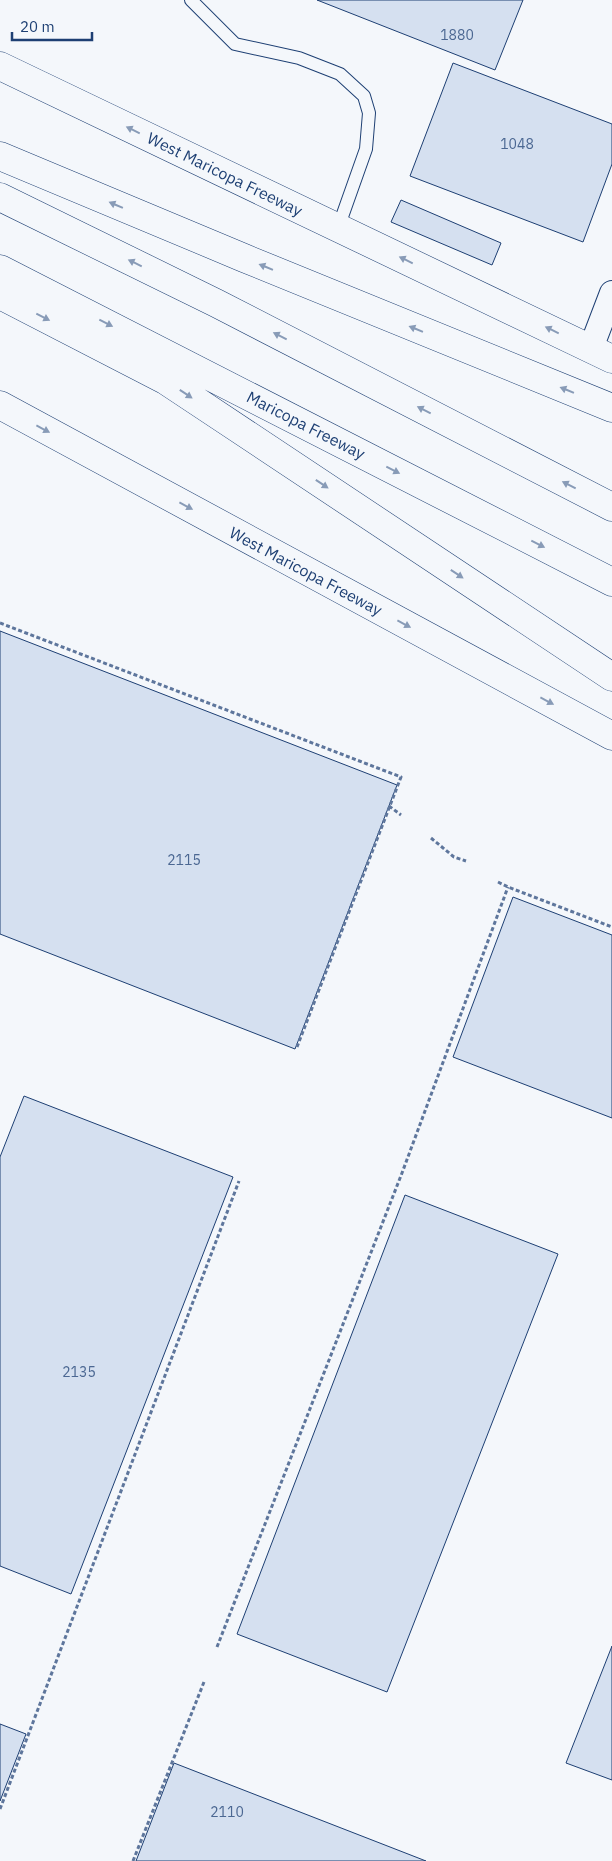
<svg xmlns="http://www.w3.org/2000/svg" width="612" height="1861" font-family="'IBM Plex Sans',sans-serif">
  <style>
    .building { fill: #d5e0f0; stroke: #1d3f73 }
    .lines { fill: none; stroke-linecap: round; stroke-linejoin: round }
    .lane-casing { stroke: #1d3f73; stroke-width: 14 }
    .street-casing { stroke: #1d3f73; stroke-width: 26 }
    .secondary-casing { stroke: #1d3f73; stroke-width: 29 }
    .highway-casing { stroke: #1d3f73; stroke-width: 29 }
    .path { stroke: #5e769c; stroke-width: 3; stroke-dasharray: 4 2.5; stroke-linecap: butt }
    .lane { stroke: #f4f7fb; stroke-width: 12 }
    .street { stroke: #f4f7fb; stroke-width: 24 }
    .secondary { stroke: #f4f7fb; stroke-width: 28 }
    .highway { stroke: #f4f7fb; stroke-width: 28 }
    .oneway { fill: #889bb7 }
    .labels { text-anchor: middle; stroke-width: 4; stroke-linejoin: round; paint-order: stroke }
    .number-label { font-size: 14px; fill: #4b6792 }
    .street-label { font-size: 16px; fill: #1d3f73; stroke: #f4f7fb }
  </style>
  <rect width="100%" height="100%" fill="#f4f7fb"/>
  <!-- building -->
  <path class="building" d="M317,0H523L495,70Z
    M453,63L612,124V164L583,242L410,176Z
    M401,200L501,243L492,265L391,222Z
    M0,631L397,785L295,1049L0,934Z
    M513,897L612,935V1118L453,1057Z
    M24,1096L233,1177L71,1594L0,1566V1157Z
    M405,1195L558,1254L387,1692L237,1634Z
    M612,1646V1780L566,1763Z
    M0,1724L26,1734L0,1801Z
    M174,1763L426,1861H136Z"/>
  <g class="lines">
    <defs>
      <path id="lane" d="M191,0L235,44L299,58L340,74L364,96L369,113L366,149L338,228"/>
      <path id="street" d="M591,348L612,293"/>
      <path id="secondary" d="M0,66L612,359
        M0,405L612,736"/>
      <path id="highway" d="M0,156L244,258L612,408
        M0,197L216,303L612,507
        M0,269L612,582
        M0,295L165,380L612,677"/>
    </defs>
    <!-- lane casing -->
    <use href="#lane" class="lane-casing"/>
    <!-- street casing -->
    <use href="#street" class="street-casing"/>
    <!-- secondary casing -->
    <use href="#secondary" class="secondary-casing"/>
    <!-- highway casing -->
    <use href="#highway" class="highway-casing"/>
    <!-- path -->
    <path class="path" d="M0,623L401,777L297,1047
      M389,806L401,815
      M431,838L454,857L466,861
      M498,882L508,887L612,927
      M217,1647L402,1173L508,887
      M0,1809L239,1181
      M133,1861L204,1682"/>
    <!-- lane -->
    <use href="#lane" class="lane"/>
    <!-- street -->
    <use href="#street" class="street"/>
    <!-- secondary -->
    <use href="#secondary" class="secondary"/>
    <!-- highway -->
    <use href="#highway" class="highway"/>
  </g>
  <!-- one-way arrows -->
  <defs><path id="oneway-solid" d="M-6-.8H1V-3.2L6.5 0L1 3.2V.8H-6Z" transform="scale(1.25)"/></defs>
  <g class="oneway">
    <use href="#oneway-solid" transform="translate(133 130) rotate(-154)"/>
    <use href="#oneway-solid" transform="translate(116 205) rotate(-157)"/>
    <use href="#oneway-solid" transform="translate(406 260) rotate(-154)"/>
    <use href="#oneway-solid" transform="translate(135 263) rotate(-154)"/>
    <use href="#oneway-solid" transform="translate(266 267) rotate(-158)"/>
    <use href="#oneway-solid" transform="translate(43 317) rotate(27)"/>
    <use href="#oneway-solid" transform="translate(106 323) rotate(27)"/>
    <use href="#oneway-solid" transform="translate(416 329) rotate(-158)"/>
    <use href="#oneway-solid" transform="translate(552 330) rotate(-154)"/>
    <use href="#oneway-solid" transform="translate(280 336) rotate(-153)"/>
    <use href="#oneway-solid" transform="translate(567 390) rotate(-158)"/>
    <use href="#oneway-solid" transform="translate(186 394) rotate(34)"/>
    <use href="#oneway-solid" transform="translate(424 410) rotate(-153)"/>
    <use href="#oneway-solid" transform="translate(43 429) rotate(28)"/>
    <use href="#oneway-solid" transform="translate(393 470) rotate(27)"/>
    <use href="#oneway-solid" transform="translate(322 484) rotate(34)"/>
    <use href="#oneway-solid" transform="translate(569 485) rotate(-153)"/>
    <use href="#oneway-solid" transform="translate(186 506) rotate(28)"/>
    <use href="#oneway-solid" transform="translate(538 544) rotate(27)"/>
    <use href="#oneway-solid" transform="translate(457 574) rotate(34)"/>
    <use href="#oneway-solid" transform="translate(404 624) rotate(28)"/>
    <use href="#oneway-solid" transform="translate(547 701) rotate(28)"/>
  </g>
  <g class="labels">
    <!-- number labels -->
    <g class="number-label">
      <text x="457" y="40">1880</text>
      <text x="517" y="149">1048</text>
      <text x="184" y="865">2115</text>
      <text x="79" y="1377">2135</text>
      <text x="227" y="1817">2110</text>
    </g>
    <!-- street labels -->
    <g class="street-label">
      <text transform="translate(225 174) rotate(26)" y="6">West Maricopa Freeway</text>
      <text transform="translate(306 425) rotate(27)" y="6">Maricopa Freeway</text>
      <text transform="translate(306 571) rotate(28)" y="6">West Maricopa Freeway</text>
    </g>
  </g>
  <!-- scale -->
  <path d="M12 32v8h80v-8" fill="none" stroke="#1d3f73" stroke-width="2.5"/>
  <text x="20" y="32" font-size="15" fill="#1d3f73" stroke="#f4f7fb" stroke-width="4" paint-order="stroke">20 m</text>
</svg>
